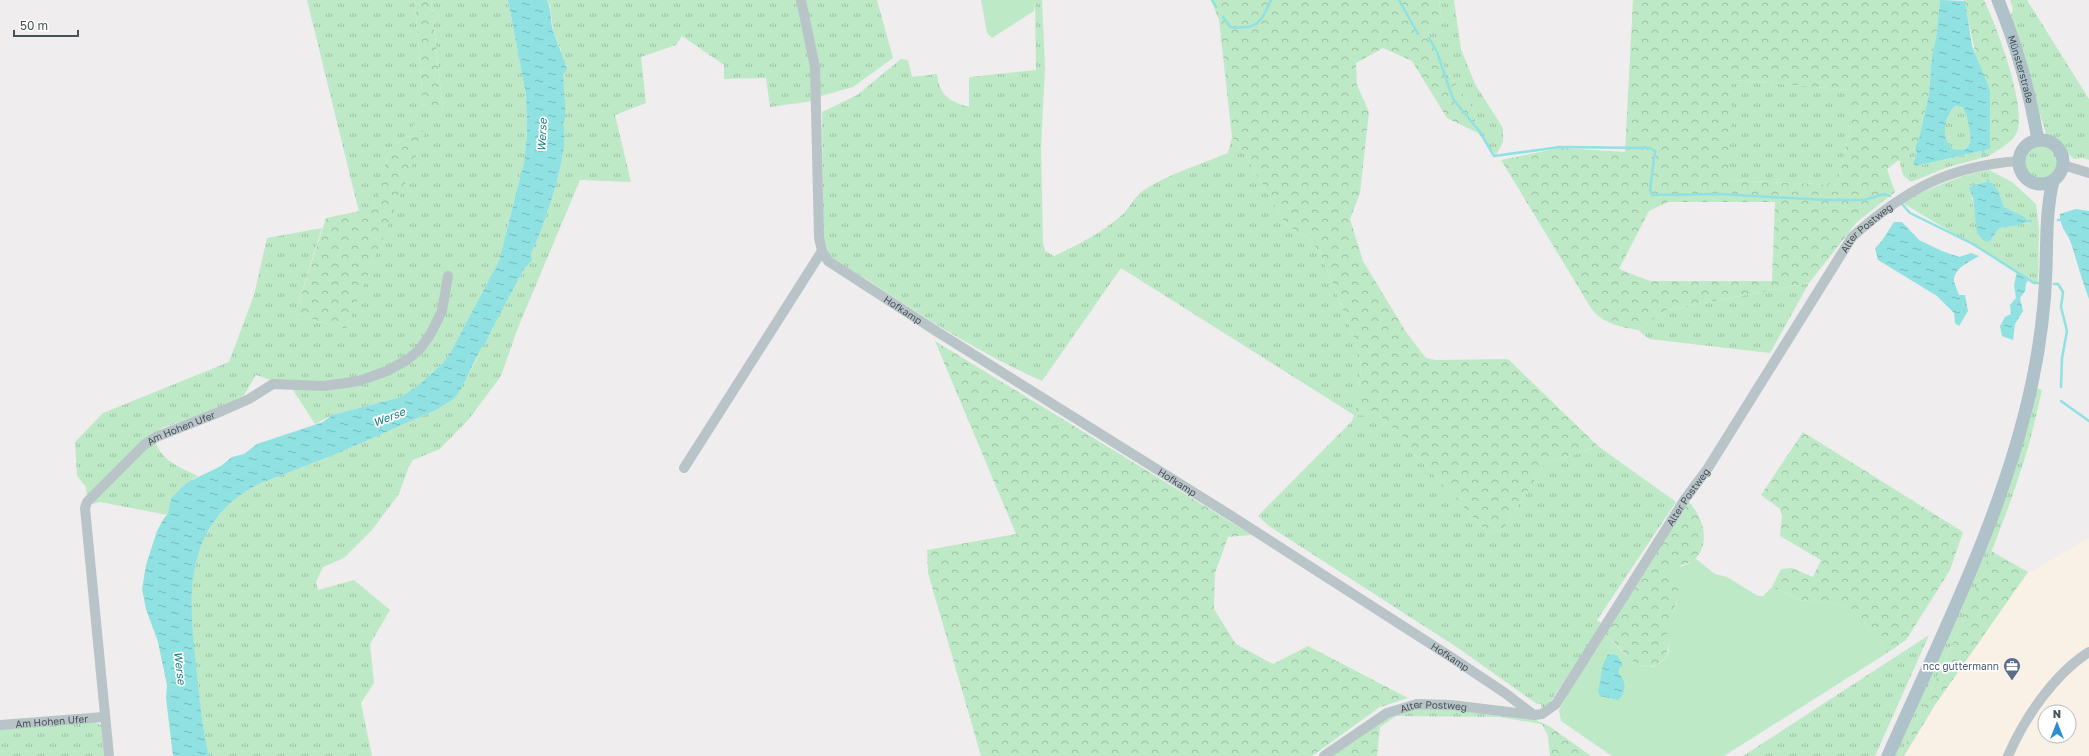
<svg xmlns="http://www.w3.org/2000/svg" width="2089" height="756" font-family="'Golos Text',sans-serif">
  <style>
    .commercial { fill: #f9f0e6; fill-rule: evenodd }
    .grass { fill: url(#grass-tufts); fill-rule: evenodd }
    .forest { fill: url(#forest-crowns); fill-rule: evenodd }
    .garden { fill: #bee9c7 }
    .water { fill: url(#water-ripples); fill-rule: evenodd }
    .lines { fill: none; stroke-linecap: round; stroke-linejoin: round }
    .stream { stroke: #8fe1e2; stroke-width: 2.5 }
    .minor { stroke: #b9c4c8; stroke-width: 10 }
    .major { stroke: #afc1c9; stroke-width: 13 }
    .labels { text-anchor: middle; stroke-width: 3.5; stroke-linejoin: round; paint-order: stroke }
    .street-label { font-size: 10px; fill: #475358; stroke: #fff }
    .service-label { font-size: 10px; fill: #4e5e75; stroke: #fff; text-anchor: end }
    .water-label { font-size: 11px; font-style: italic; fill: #198284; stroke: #fff }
  </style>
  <defs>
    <pattern id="grass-tufts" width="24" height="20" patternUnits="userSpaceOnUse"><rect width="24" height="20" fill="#bee9c7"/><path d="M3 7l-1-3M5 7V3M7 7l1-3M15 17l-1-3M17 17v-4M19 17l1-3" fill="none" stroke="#9cbfa4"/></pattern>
    <pattern id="forest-crowns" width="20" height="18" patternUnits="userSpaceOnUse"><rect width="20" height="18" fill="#bee9c7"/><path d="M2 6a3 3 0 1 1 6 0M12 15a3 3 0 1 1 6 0" fill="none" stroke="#9cbfa4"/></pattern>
    <pattern id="water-ripples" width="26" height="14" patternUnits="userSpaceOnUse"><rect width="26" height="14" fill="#8fe1e2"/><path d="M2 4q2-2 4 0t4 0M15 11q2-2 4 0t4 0" fill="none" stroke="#77b9ba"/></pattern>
  </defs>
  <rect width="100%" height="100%" fill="#efeded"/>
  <!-- commercial -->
  <path class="commercial" d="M2089,538V756H1904L1935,705L2025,575ZM2045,712H2069V736H2045Z"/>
  <!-- grass -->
  <path class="grass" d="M307,0H415L423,104L443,109L431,0H508L526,95L527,134L524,162L499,261L449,355L441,365L421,383L401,397L332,415L315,424L291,387L256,375L244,395L223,407L162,428L154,434C156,458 178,467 198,476L186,483L171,498L168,515L100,502L88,505L86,487L77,476L75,442L103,413L229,362L254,295L267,238L322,228L295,314L346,329L409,135L391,147L379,182V207L359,212Z
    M547,0H877L893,58L853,87L821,96L813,101L770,107L766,78L724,79V65L682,36L676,45L641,57L646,103L615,115L631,182L580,180L517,330L501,376L469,419L440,449L413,460L409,466L399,494L372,530L344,558L323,567L316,582L318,590L354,580L390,610L370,644L374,683L361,703L372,756H209C202,726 199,696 195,665C187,590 185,521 261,483L334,455L436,410L454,399L474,364L481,347L485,345L489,335L524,269L531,260V254C543,231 572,146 563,124L566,116L561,50L553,31L550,5Z
    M1035,0H1042L1045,68L1041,147L1043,243L1045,251L1054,256C1079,244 1104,232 1124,213C1132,204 1136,194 1147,188C1172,173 1201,164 1228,153L1232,137L1247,158L1287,226L1308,237L1321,254L1357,345L1361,365L1358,400L1354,415L1375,412L1402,436L1407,446L1488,533L1503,530L1544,465L1598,446L1676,502L1597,620L1602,624L1547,707L1542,710L1541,704H1537L1458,648L1269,526L1258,516L1352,421L1354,415L1121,268L1042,381C981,354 925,318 869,281C859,274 840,267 833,259C827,252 825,244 823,237L822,112L857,95L901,59L908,60L912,77L937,74C939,95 950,102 969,107V77L1036,70Z
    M1439,0H1454L1461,49L1475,84L1503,128V142L1496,155L1478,133L1473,109L1436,55L1428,32L1441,16Z
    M2010,0H2027L2089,99V160L2083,158L2074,159L2068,154L2060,142L2046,134L2013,24L2011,14L2013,9Z
    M1733,80L1850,90V129L1837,185L1726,180Z
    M1955,106L1962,107C1969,116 1970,131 1972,142C1968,150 1961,151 1953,149C1939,139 1944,118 1955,106Z
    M2024 162a17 17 0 1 1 34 0a17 17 0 1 1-34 0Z
    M1915,148L1917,153L1914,159L1917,166L1990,149L1989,156L1948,167L1911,182L1903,175L1899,159Z
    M1989,170L2012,182L2036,204L2039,229L2038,284L1901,202C1930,189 1958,175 1989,170ZM1990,182L1998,190L2004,207L2025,217L2020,225L1999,228L1991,240L1975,214L1970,186Z
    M1809,283L1770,353L1649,339L1638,330L1666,310Z
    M2036,388L2042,390C2036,415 2031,440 2023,464C1991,564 1945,661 1900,756H1894L1987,548L2013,475Z
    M1929,635L1875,756H1743Z
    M1428,707L1536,720L1549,726L1548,736L1542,724L1499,717L1396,716L1380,727L1377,724L1402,710Z
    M95,722L101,725L104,756H0V729Z"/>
  <!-- forest -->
  <path class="forest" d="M415,0H431L443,110L433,112L423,104Z
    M1211,0H1439L1441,16L1428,32L1436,55L1473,109L1478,133L1447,118L1412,61L1383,48L1356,63L1357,85L1369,112L1360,193L1350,219L1363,261L1406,332L1426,358L1436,360L1508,359L1598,446L1544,465L1503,530L1488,533L1407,446L1402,436L1375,412L1368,416L1354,415L1358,400L1361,365L1357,345L1321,254L1308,237L1287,226L1247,158L1232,137L1219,20Z
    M1633,0H1940L1936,38L1932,55L1929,94L1919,139L1916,147L1887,169L1895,192L1857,222L1809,283L1666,310L1638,330C1621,327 1601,323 1591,308L1501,160L1560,148L1625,152ZM1734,80L1850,90V129L1837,185L1727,180ZM1668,202H1775L1772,281H1650L1619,269L1649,211Z
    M1964,0H1984C1996,25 2027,106 2017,132C2012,143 1999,149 1989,156L1990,123Z
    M415,121L425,134L346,329L295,314L326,218L379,207V182L391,147L409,135Z
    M935,341L1252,535L1228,537L1215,573L1214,609L1236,644L1273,664L1308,646L1408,698L1380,707L1312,756H981L928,573L927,550L1016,534Z
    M1803,432L1963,532L1950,570L1906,640L1887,653L1858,614L1843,606L1831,603L1800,600L1772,587L1781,569L1792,568L1813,577L1821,560L1780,536L1782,516L1780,509L1761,495Z
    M1687,500C1702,515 1712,541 1695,559C1690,564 1683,563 1679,567C1676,570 1673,574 1671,577L1679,587V595L1671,619L1667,656L1657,665L1648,667L1634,663L1604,632Z
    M1991,551L2028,572L1935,705L1904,756H1900L1952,645Z
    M1377,724L1380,727L1377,756H1331Z
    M1549,726L1591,756H1550L1548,736Z"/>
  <!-- garden -->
  <path class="garden" d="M981,0H1035L1034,11L992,38L987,33Z
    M1695,558L1715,574L1727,577L1758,596H1763L1772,587L1800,600L1831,603L1843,606L1858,614L1887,653L1724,756H1612L1561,721L1559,710L1604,632C1615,643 1642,679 1660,663C1663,660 1666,658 1668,654C1670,647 1667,640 1667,633C1669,610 1689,598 1671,577V570L1688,564Z"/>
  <!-- water -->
  <path class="water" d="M508,0H547C552,10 550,21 553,31C558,44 563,57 567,70L563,74L566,116L563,124C572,146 543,231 531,254L532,260L524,269L489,335L485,345L481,348L461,389L454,399L436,410L334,455L261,483C185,521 187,590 196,665C199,696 202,726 209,756H173L166,698L167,685L158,642L146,609L142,589L146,565L157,531L164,518L168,514L171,498L186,483L221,466L232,457L244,454L257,444L323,422L332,415L401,397L421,383L441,365L449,355L499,261L524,162L527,134L526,95Z
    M1940,0L1965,1L1972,46L1990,90V149L1916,166L1913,163L1917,153L1915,148L1919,139L1929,94L1932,55L1936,38ZM1955,106L1962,107C1966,112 1968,120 1969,127C1972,142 1972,153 1953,149C1940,139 1944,117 1955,106Z
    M1988,182L1992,183L1998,190L2004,207L2025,217L2027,221L2020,225L1999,228L1991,240L1987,242L1983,240L1977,233L1973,198L1969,188L1973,185Z
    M2076,209L2089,211V299C2082,280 2077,262 2071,243C2067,232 2059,226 2060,214Z
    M1894,222H1902L1919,240L1942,251L1959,257L1971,253L1979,256C1971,261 1954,268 1954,280C1954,284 1958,291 1959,295H1965L1968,311L1959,326L1955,323L1954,313L1937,296L1878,260L1875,248L1881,242Z
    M2017,271L2029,279L2026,283L2025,291L2020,298L2023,311L2015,324L2013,340L2002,336L2000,326L2005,317L2011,314L2010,305L2016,298L2014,285Z
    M1608,654L1617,655L1623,665L1619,668V674C1627,681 1626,694 1618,700L1600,696L1598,693L1603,664Z"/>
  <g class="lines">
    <!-- stream -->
    <path class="stream" d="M1212,0L1216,7
      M1399,0L1418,34
      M1223,17L1230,27C1258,30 1260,23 1271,0
      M1429,38L1437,52L1453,99L1480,132L1494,156L1560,147L1650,148L1655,151L1650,190L1652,195L1720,194L1826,200H1864L1884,194L1890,196
      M1983,151L1984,154
      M1988,180V182
      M1902,204L1910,213L1973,244L2034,283H2038
      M2058,220H2060
      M2027,221H2031
      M2054,284H2058L2063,292L2061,307L2067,331L2062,358L2061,387
      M2061,401L2089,421"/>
    <!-- minor -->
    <g class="minor">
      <path id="s1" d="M801,0L815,67L819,238L822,251L828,261L936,331L1230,515L1451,657L1505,693L1534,715"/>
      <path d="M2063,165L2089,173"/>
      <path d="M684,468L822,251"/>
      <path id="s2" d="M0,725L104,717"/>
      <path id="s3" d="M109,756L85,508L87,502L144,445L156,437L222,411L249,399L273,384L324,386L359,381L387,371L407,360L419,350L430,335L442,311L448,276"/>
      <path id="s4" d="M1324,756L1387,713L1417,704L1451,705L1534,715L1542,714L1556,704L1685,499L1708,468L1852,237C1905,190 1948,166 2019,161"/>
      <path d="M2008,756C2024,719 2054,674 2089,652"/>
    </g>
    <!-- major -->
    <g class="major">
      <path id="s5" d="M1998,0C2016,44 2030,93 2038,140"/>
      <circle cx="2041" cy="162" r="22"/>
      <path d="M1888,756C1942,634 2004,514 2032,383C2040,345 2045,307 2046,268C2047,238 2046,210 2053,181"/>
    </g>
  </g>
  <!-- icons -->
  <defs>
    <symbol id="office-pin" viewBox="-11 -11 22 30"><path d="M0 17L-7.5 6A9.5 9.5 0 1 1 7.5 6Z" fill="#5c6f8a" stroke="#fff"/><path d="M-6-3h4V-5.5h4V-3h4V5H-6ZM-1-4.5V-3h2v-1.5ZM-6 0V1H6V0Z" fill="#fff"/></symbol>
  </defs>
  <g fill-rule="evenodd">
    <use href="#office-pin" x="2002" y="656" width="20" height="27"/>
  </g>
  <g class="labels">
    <!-- street labels -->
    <g class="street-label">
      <text dy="4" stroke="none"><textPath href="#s5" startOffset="73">Münsterstraße</textPath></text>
      <text dy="4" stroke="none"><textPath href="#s4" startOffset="820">Alter Postweg</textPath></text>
      <text dy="4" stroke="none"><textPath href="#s1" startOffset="354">Hofkamp</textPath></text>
      <text dy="4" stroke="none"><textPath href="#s3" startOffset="377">Am Hohen Ufer</textPath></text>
      <text dy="4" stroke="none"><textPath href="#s1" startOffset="678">Hofkamp</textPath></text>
      <text dy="4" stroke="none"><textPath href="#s4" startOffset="496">Alter Postweg</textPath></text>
      <text dy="4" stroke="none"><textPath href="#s1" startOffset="1002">Hofkamp</textPath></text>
      <text dy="4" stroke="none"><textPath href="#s4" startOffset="124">Alter Postweg</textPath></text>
      <text dy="4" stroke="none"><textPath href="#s2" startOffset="52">Am Hohen Ufer</textPath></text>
    </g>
    <!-- service labels -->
    <g class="service-label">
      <text x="1999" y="670">ncc guttermann</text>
    </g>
    <!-- water labels -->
    <g class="water-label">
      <text transform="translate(542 135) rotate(-87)" y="4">Werse</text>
      <text transform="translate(389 417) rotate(-21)" y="4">Werse</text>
      <text transform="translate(180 668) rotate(83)" y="4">Werse</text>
    </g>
  </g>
  <!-- north arrow -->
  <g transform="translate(2057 724)"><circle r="19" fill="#ffffff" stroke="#b5babc"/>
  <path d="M0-3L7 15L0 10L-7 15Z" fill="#2a8fcc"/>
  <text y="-6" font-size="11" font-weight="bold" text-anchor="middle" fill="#475358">N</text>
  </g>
  <!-- scale -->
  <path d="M14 30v6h64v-6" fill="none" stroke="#475358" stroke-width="2"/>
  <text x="20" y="30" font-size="12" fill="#475358" stroke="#ffffff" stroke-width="3" paint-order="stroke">50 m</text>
</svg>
